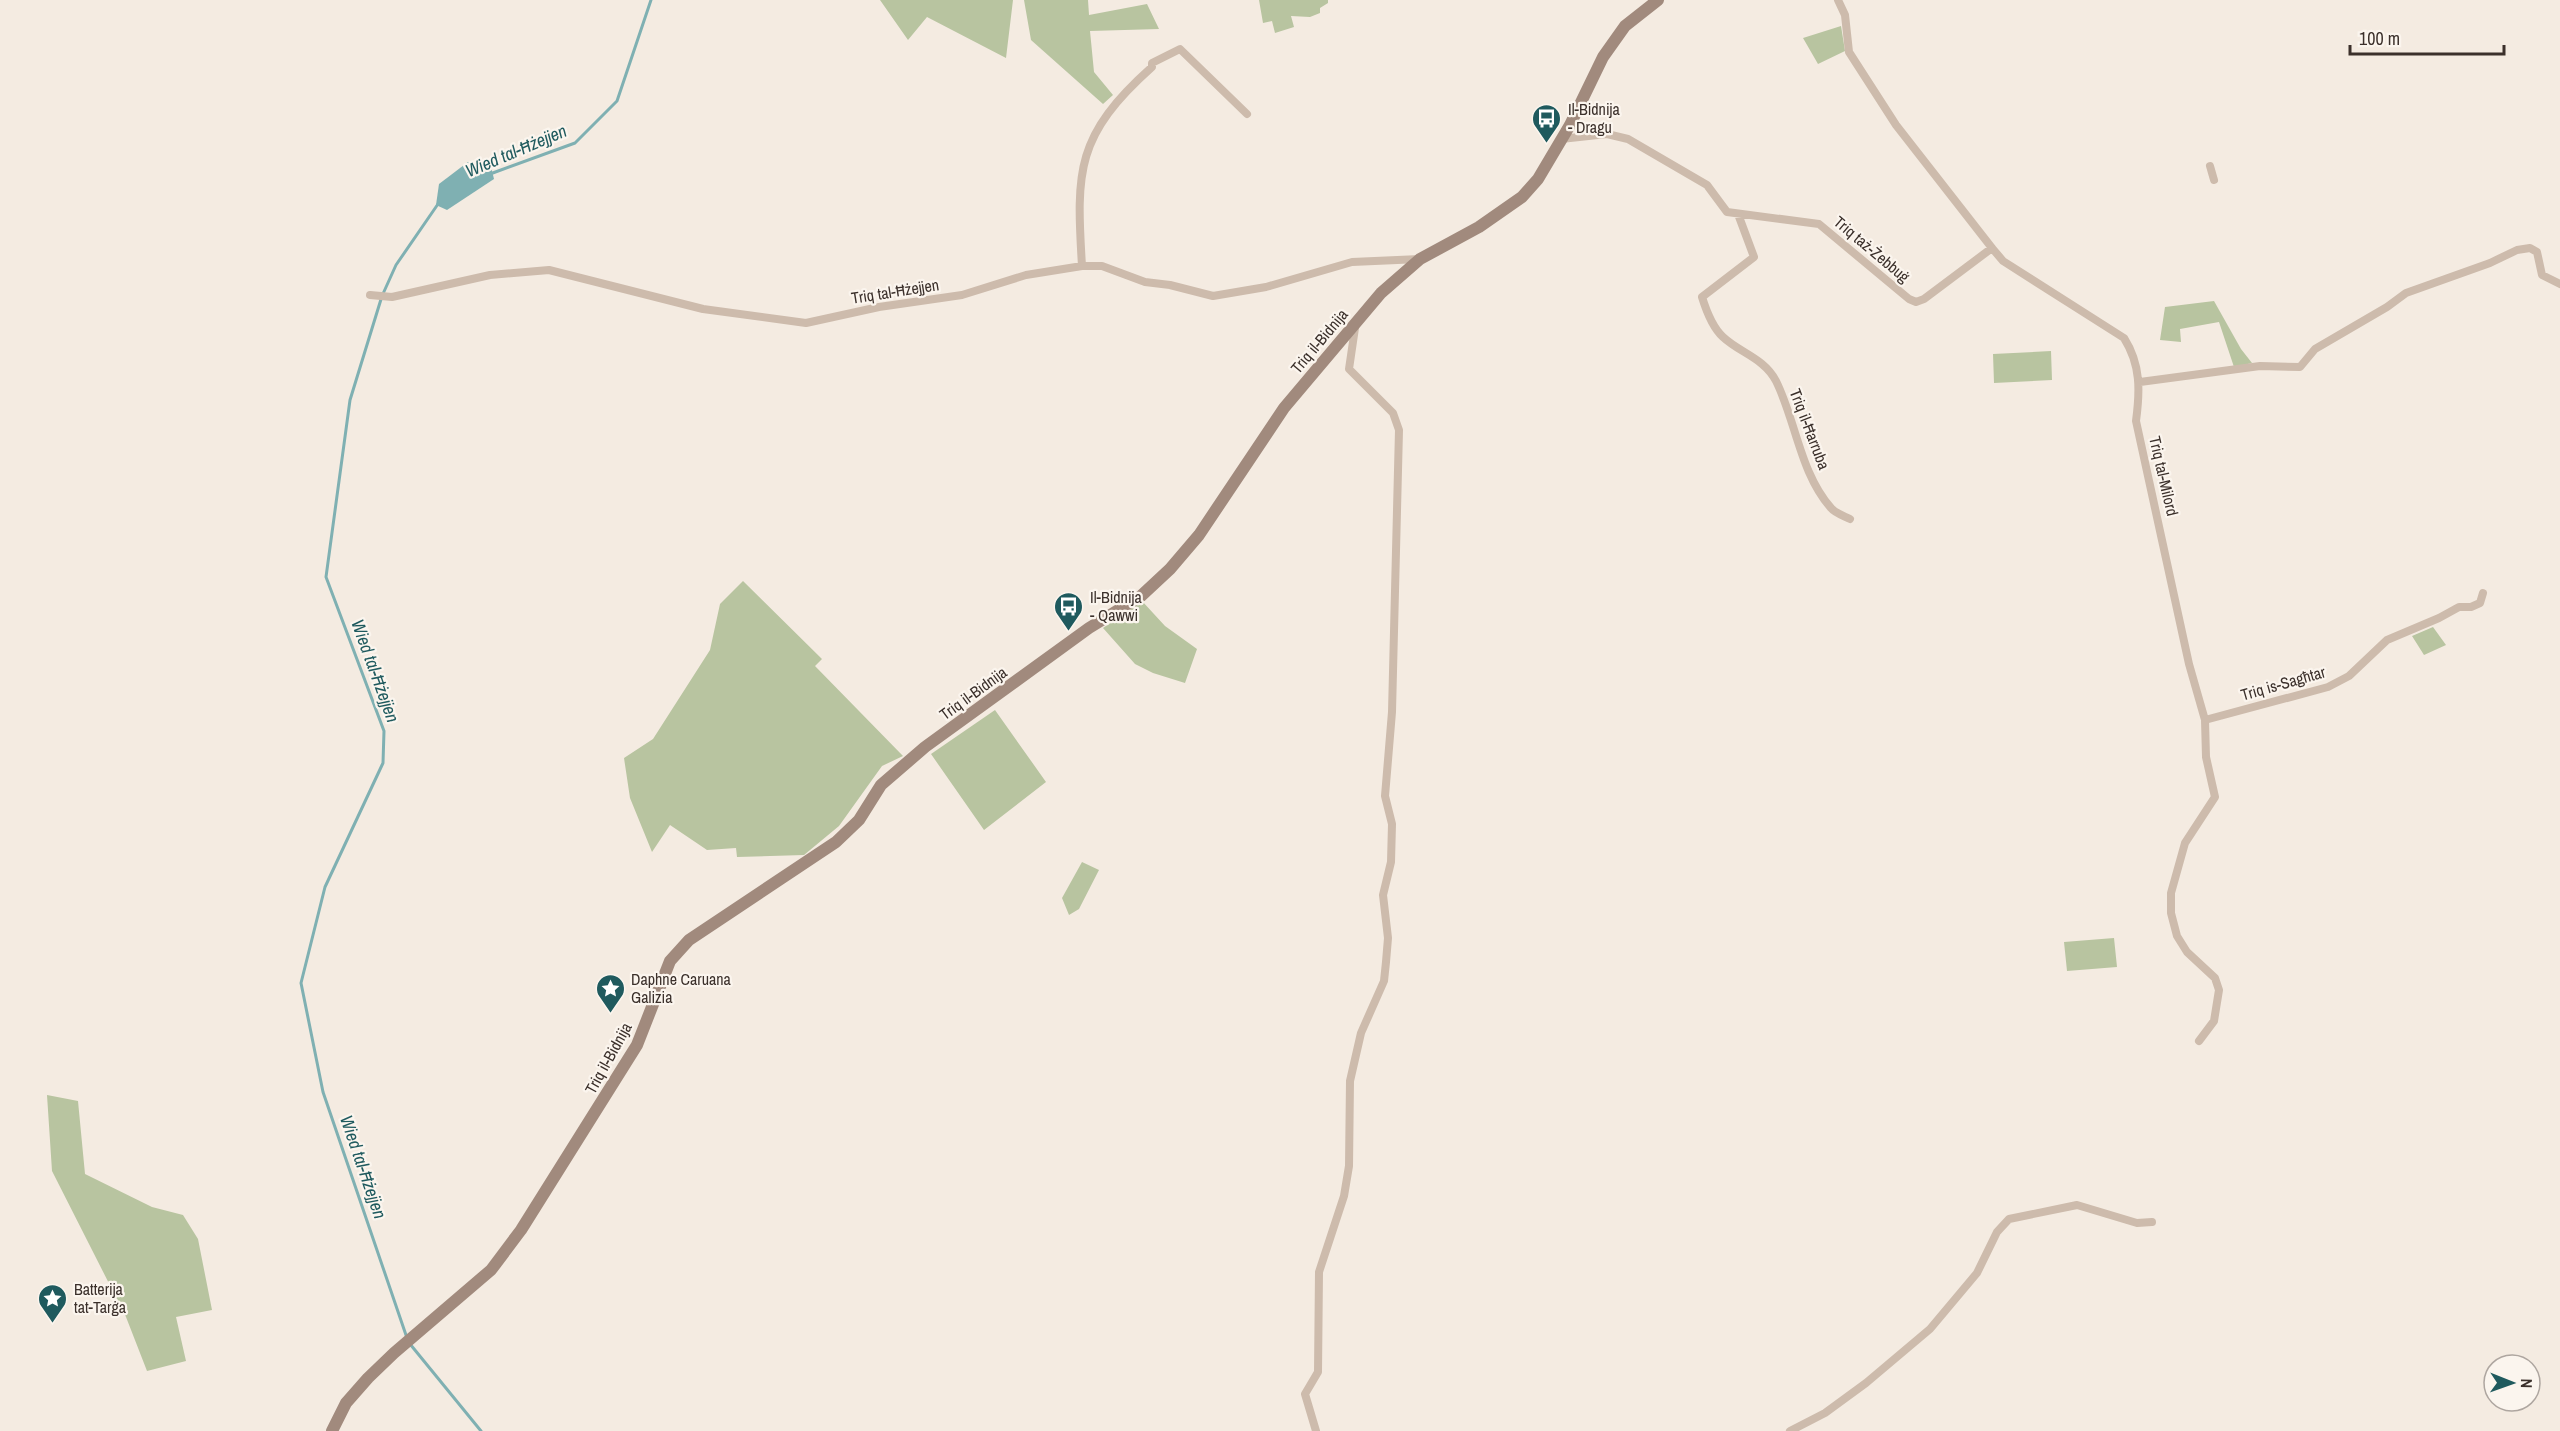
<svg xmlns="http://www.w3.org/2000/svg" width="2560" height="1431" font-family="'Archivo Narrow',sans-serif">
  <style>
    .green { fill: #b8c4a0 }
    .water { fill: #7fb0b2 }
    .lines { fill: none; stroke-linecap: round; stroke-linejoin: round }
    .stream { stroke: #7fb0b2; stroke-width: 3 }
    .street { stroke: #cdbbac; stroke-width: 8 }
    .secondary { stroke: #a18a7d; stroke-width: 12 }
    .labels { text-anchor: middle; stroke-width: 4.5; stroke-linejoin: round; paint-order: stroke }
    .poi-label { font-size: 16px; fill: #3b302b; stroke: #fbf5ee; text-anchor: start }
    .street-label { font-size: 16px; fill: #3b302b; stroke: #fbf5ee }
    .water-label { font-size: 18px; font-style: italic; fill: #1f5a5e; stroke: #fbf5ee }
  </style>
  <rect width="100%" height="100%" fill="#f4ebe1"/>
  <!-- green -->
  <path class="green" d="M880,0H1013L1006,58L927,17L908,40Z
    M1024,0H1088L1089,15L1147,4L1159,29L1090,31L1094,72L1113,95L1103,104L1031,40Z
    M1259,0H1328V3L1320,8V13L1310,17L1291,16L1294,27L1275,33L1272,21L1263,23Z
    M1841,26L1845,51L1818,64L1803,38Z
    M2214,301L2241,349L2252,363L2234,367L2219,322L2180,329L2181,342L2160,340L2165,307Z
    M2051,351L2052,380L1994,383L1993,354Z
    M743,581L822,659L815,666L903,756L882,766L839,826L804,855L737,857L736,848L707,850L670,825L652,852L630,798L624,758L653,739L710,650L720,604Z
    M1142,601L1165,626L1197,649L1185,683L1153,673L1135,664L1103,628Z
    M2433,627L2446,645L2424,655L2412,636Z
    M995,710L1046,782L984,830L931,754Z
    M1082,862L1099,870L1079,909L1069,915L1062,898Z
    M2114,938L2117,967L2067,971L2064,942Z
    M47,1095L78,1101L85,1174L152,1207L183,1215L198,1239L212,1310L176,1317L186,1361L147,1371L126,1317L52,1171Z"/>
  <!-- water -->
  <path class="water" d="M468,162L491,167L494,179L447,210L436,205L439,184Z"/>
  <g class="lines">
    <!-- stream -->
    <path class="stream" d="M490,174L575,143L617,101L651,0
      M407,1338L323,1092L301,983L325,887L383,763L384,731L326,577L350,400L382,296L396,265L438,204
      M410,1344L481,1431"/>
    <!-- street -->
    <path class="street" d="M1838,0L1845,15L1849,52L1896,125L1992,248L2003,261L2124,338C2141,365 2140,391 2136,421L2189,664L2205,720L2206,757L2215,797L2185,843L2171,893V913L2177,936L2187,952L2215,978L2219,990L2214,1021L2199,1041
      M1561,139L1607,134L1628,139L1707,185L1727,212L1819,224L1909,299L1916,302L1924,299L1992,248
      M2210,166L2214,180
      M1738,214L1754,257L1702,297C1706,310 1712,327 1723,337C1740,353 1764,358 1776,381C1796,421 1800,473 1831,508C1835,513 1844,516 1850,519
      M1082,266C1076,170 1076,135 1152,67V63L1180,49L1247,114
      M370,295L392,297L490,275L549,270L703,309L806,323L879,307L962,295L1026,275L1082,266H1102L1145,282L1170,285L1213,296L1266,287L1352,262L1420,259
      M2140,382L2260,366L2300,367L2315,349L2387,307L2406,293L2490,263L2517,250L2530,248L2537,252L2542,275L2560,284
      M2205,720L2328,687L2349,676L2387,640L2439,618L2459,607H2471L2480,603L2483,593
      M1316,1431L1305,1394L1318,1372L1319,1272L1344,1196L1349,1166L1350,1081L1361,1033L1384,981L1386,962L1388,938L1383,895L1391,862L1392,824L1385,796L1392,712L1399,430L1393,413L1349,369L1355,328
      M1790,1431L1825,1413L1866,1383L1930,1329L1977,1273L1997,1232L2009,1219L2077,1205L2137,1223L2152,1222"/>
    <!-- secondary -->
    <path class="secondary" d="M332,1431L346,1403L368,1378L394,1353L491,1270L521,1230L637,1045L670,961L689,940L836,842L859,820L881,785L925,747L1089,628L1141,596L1170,569L1199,535L1284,408L1381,293L1420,259L1479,227L1522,197L1538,179L1570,125L1603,57L1625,26L1658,0"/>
  </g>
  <!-- icons -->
  <defs>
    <symbol id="bus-pin" viewBox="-11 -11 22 30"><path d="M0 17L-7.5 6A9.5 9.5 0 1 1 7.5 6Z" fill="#1f5a5e" stroke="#fbf5ee"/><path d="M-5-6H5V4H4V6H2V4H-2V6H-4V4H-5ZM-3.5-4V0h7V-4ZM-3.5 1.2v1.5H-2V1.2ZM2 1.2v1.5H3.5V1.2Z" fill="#fff"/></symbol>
    <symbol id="sight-pin" viewBox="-11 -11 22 30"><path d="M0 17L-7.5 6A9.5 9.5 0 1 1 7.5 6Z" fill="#1f5a5e" stroke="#fbf5ee"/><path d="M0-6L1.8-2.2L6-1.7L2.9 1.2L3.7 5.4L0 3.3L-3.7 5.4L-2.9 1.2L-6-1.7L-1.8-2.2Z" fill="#fff"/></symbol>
  </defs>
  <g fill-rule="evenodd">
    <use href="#bus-pin" x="1530" y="102" width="33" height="45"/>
    <use href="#bus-pin" x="1052" y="590" width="33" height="45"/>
    <use href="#sight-pin" x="594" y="972" width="33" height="45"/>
    <use href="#sight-pin" x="36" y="1282" width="33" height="45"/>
  </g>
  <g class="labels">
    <!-- poi labels -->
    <g class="poi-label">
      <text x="1568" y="115">Il-Bidnija<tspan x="1568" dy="18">- Dragu</tspan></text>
      <text x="1090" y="603">Il-Bidnija<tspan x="1090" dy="18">- Qawwi</tspan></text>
      <text x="631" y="985">Daphne Caruana<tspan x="631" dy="18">Galizia</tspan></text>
      <text x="74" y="1295">Batterija<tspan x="74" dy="18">tat-Tarġa</tspan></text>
    </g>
    <!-- street labels -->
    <g class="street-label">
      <text transform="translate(1872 249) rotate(40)" y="6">Triq taż-Żebbuġ</text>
      <text transform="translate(895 291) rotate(-9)" y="6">Triq tal-Ħżejjen</text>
      <text transform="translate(1319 341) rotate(-50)" y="6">Triq il-Bidnija</text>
      <text transform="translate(1810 429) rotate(69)" y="6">Triq il-Ħarruba</text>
      <text transform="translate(2164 476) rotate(77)" y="6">Triq tal-Milord</text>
      <text transform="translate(2283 683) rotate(-16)" y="6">Triq is-Sagħtar</text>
      <text transform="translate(973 693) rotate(-36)" y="6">Triq il-Bidnija</text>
      <text transform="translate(608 1058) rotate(-61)" y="6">Triq il-Bidnija</text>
    </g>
    <!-- water labels -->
    <g class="water-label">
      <text transform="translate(516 151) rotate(-23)" y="6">Wied tal-Ħżejjen</text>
      <text transform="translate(375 671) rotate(70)" y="6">Wied tal-Ħżejjen</text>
      <text transform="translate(363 1167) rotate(71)" y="6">Wied tal-Ħżejjen</text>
    </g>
  </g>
  <!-- north arrow -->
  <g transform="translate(2512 1383) rotate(91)"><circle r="28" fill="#fbf5ee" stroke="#aea6a0" stroke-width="1.5"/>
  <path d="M0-4.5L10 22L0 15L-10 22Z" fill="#1f5a5e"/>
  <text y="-9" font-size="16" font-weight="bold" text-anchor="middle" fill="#3b302b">N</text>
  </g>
  <!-- scale -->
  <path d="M2350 45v9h154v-9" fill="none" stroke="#3b302b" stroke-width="3"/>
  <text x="2359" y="45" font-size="18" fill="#3b302b" stroke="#fbf5ee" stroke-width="4.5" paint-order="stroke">100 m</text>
</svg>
